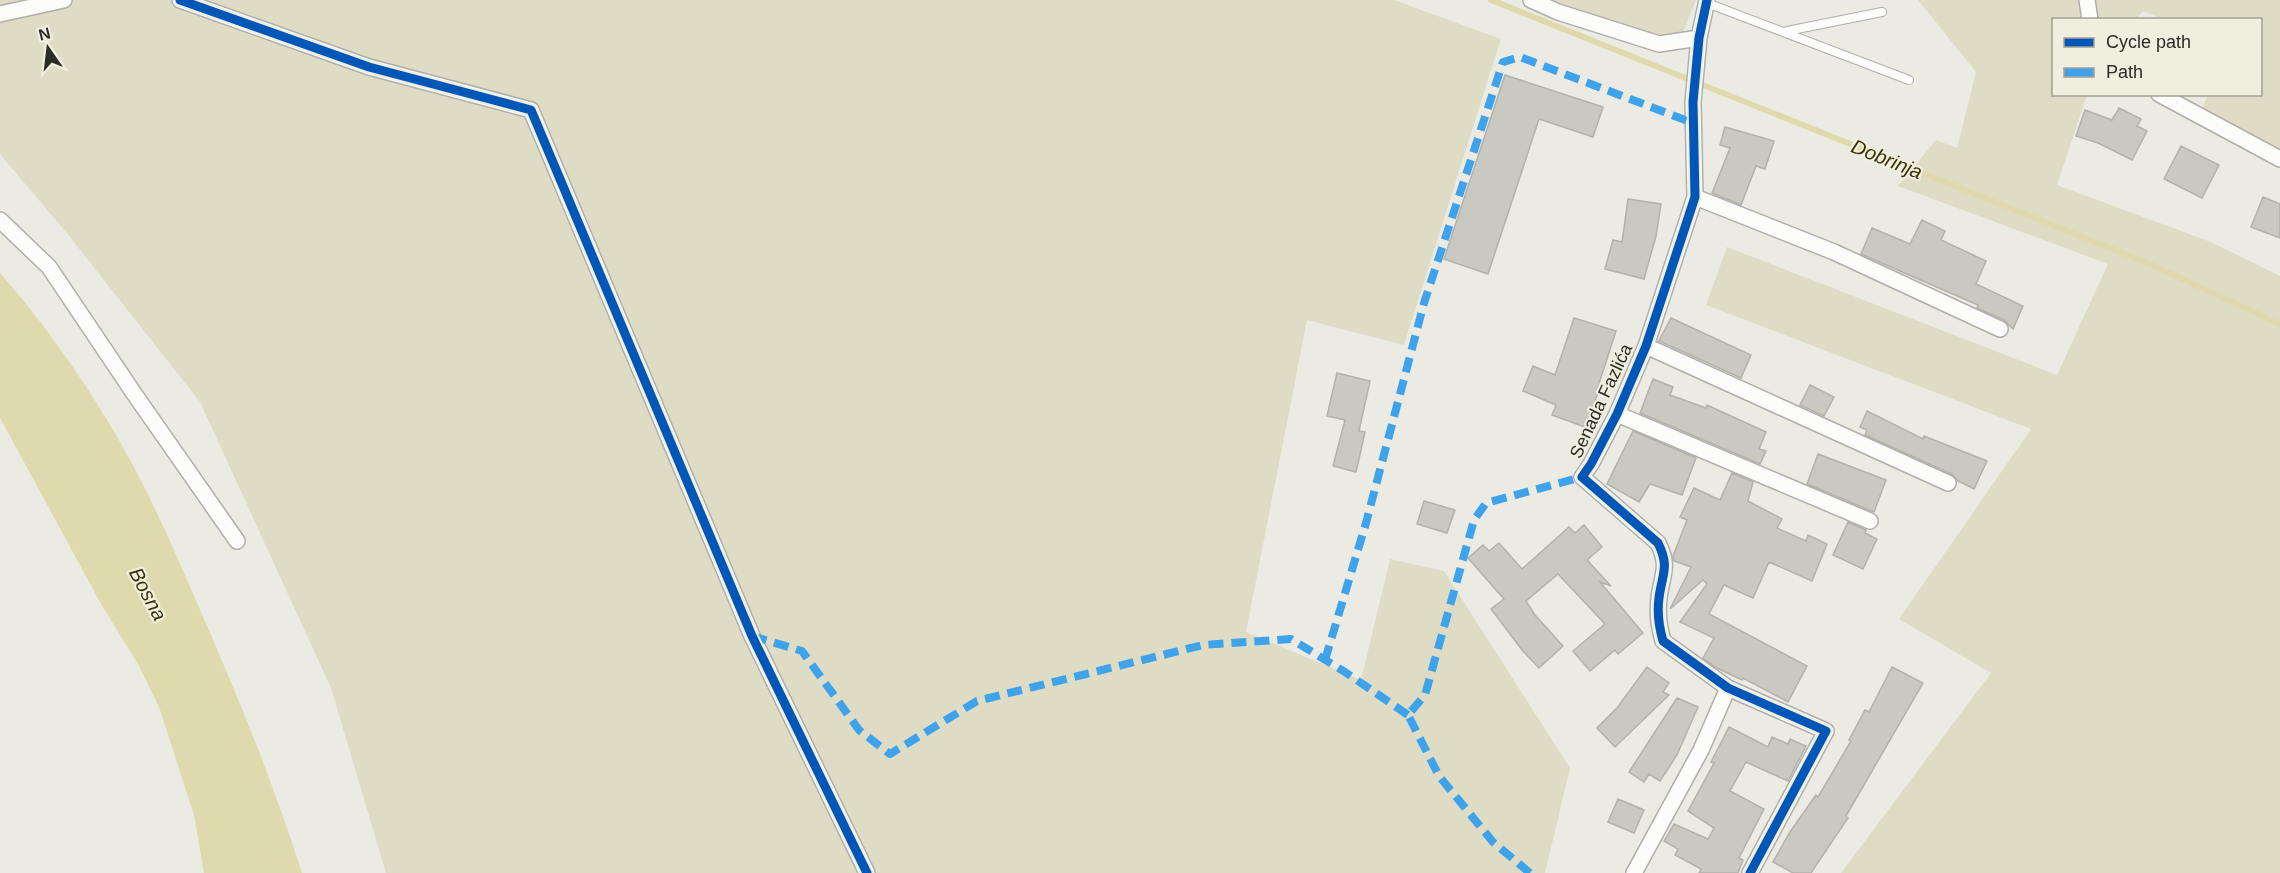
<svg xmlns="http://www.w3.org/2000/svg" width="2280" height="873" font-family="Helvetica,sans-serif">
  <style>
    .green { fill: #dfdcc5 }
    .water { fill: #dfdaae }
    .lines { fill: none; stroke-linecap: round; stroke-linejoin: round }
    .stream { stroke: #dfdaae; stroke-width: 6 }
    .building { fill: #c9c8c1; stroke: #b2b1ab; stroke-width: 1.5 }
    .service-casing { stroke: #afaea8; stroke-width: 10 }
    .minor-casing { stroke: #afaea8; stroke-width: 18 }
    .service { stroke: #fcfcfb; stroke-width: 8 }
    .minor { stroke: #fcfcfb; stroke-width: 15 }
    .quiet { stroke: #3ea3eb; stroke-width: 8; stroke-dasharray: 15 8; stroke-linecap: butt }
    .cycleway-casing { stroke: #f0eedf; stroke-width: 13 }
    .cycleway { stroke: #0057b8; stroke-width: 9 }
    .labels { text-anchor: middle; stroke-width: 4.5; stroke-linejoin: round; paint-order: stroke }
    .street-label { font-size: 18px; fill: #2c2b26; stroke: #f0eedf }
    .water-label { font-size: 20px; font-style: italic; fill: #393303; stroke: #f0eedf }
  </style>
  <rect width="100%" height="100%" fill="#ecebe3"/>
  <!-- green -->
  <path class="green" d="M0,0H1394L1501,39L1404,345L1307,320L1246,632L1361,680L1390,559L1444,571L1570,768L1545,873H386L331,688L200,402L70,237L0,154Z
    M1539,0H1696L1677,47Z
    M1918,0H2280V153L2199,116L2208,95L2260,94V20L2163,19L2143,11L2136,19L2054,20V94L2087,95L2057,185L2211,242L2280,276V873H1841L1991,673L1899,619L2031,429L1706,305L1727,247L2057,375L2108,264L1898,186L1936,140L1957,148L1976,72Z"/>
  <!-- water -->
  <path class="water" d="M0,273C60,341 118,429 156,511C170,540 182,569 195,598C235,689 272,779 302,873H204L194,815L159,707L139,666L101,604L0,418Z"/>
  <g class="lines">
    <!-- stream -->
    <path class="stream" d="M1491,0L2152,265L2280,324"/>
  </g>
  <!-- building -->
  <path class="building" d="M1505,75L1603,107L1593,137L1539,119L1488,274L1444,259Z
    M2119,108L2141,119L2137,126L2147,131L2132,160L2098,143L2076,136L2085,110L2112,120Z
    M1725,127L1774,141L1765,169L1756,166L1741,205L1712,193L1730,148L1720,145Z
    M2181,146L2219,165L2202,198L2164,179Z
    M2263,197L2280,204V238L2251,227Z
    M1628,199L1661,204L1656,236L1644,279L1605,269L1613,240L1622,242Z
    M1922,220L1945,231L1941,240L1986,261L1976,284L2023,306L2013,329L2004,320L1977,308L1978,305L1861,254L1872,228L1910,244Z
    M1574,318L1616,331L1596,393H1598L1585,427L1552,415L1556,405L1523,391L1533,366L1555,375Z
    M1671,318L1751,355L1741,378L1659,341Z
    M1337,373L1370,381L1359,431L1365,432L1356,472L1333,466L1345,420L1327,416Z
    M1653,379L1673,387L1670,395L1706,408L1707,405L1766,432L1759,449L1766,451L1760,464L1640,413Z
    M1810,385L1834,397L1824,416L1800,405Z
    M1867,411L1923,439L1924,436L1987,461L1974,489L1958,481L1952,474L1865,435L1867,430L1860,427Z
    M1633,431L1696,458L1682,495L1650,484L1639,502L1607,484Z
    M1818,454L1886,480L1874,512L1807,484Z
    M1732,473L1753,482L1748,501L1782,519L1777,528L1806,541L1808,535L1827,544L1812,581L1769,562L1753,598L1724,585L1709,614L1807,666L1788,702L1743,678L1742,680L1715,667L1703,658L1714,638L1680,622L1707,584L1703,580L1670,609L1691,567L1674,561L1673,556L1687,520L1680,517L1694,488L1720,500Z
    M1424,501L1455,510L1447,533L1417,524Z
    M1848,522L1866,530L1865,533L1877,539L1863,569L1833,555Z
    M1584,525L1602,547L1587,560L1611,586L1600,582L1643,633L1618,654L1615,650L1590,671L1573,651L1605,624L1558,574L1526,601L1535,615L1563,646L1539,668L1522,650L1491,609L1504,599L1468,558L1483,545L1489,551L1499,543L1522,569L1569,527L1575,533Z
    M1647,667L1669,683L1663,692L1669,695L1615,747L1597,728L1617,708Z
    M1892,667L1923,683L1846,816L1848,818L1835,837L1811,873H1793L1773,862L1790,832L1816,795L1818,797L1851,741L1849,740L1865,710L1869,712Z
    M1677,698L1698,707L1677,755L1660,781L1649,774L1644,782L1629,772Z
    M1729,727L1768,747L1772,737L1788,744L1790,739L1806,746L1788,781L1746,762L1730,791L1764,809L1739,858L1743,860L1738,873H1699L1701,869L1675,855L1678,849L1664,841L1674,824L1708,839L1714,828L1688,811L1714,763L1711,762Z
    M1618,799L1644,810L1634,833L1608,822Z"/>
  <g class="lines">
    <defs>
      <path id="service" d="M1707,3L1909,80
        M1787,31L1882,12"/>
      <path id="minor" d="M180,0L369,67L531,110L752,636L867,873
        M1531,0L1558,12L1659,44L1699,38
        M1707,0L1699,38L1693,102L1695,197L1646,346L1617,414L1591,464L1582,477L1658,543C1670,567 1662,574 1659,598C1657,613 1659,627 1663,641L1728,688L1826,731L1750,873
        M2087,0L2090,20
        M0,14L64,0
        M2159,94L2280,159
        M1695,197L1834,252L2000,329
        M0,220L49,267L133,392L237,541
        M1646,346L1948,483
        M1617,414L1870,521
        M1634,873L1701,750L1728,688"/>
    </defs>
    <!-- service casing -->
    <use href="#service" class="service-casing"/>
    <!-- minor casing -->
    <use href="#minor" class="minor-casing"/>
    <!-- service -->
    <use href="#service" class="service"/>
    <!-- minor -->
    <use href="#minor" class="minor"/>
    <!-- quiet -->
    <path class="quiet" d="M752,636L802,651L859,730L890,754L977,701L1203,645L1291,639L1345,672L1408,715
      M1325,660L1366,523L1424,303L1503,62L1520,57L1693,123
      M1530,873L1493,842L1439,776L1408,715L1425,695L1474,520L1486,503L1582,477"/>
    <defs>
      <path id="cycleway" d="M180,0L369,67L531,110L752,636L867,873
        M1707,0L1699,38L1693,102L1695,197L1646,346L1617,414L1591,464L1582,477L1658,543C1670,567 1662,574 1659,598C1657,613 1659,627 1663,641L1728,688L1826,731L1750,873"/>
    </defs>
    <!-- cycleway casing -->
    <use href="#cycleway" class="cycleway-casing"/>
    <!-- cycleway -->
    <use href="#cycleway" class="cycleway"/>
  </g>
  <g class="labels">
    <!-- street labels -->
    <g class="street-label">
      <text transform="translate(1601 401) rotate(-65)" y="6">Senada Fazlića</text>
    </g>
    <!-- water labels -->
    <g class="water-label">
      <text transform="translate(1887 159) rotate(22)" y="7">Dobrinja</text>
      <text transform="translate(148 594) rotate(62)" y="7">Bosna</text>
    </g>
  </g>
  <!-- legend -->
  <rect x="2052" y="18" width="210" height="78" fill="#f0eedf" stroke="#a2a095" stroke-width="1.5"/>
  <rect x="2064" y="38" width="30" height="9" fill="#0057b8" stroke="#a2a095" stroke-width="1.5"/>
  <text x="2106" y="48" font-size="18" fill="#2c2b26">Cycle path</text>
  <rect x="2064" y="68" width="30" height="9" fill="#3ea3eb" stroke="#a2a095" stroke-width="1.5"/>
  <text x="2106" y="78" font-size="18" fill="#2c2b26">Path</text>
  <!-- north arrow -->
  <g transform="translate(48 48) rotate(346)" stroke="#f0eedf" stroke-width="4.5" paint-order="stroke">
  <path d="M0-4.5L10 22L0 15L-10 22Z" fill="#2c2b26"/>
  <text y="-9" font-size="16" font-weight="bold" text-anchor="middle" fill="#2c2b26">N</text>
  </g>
</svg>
